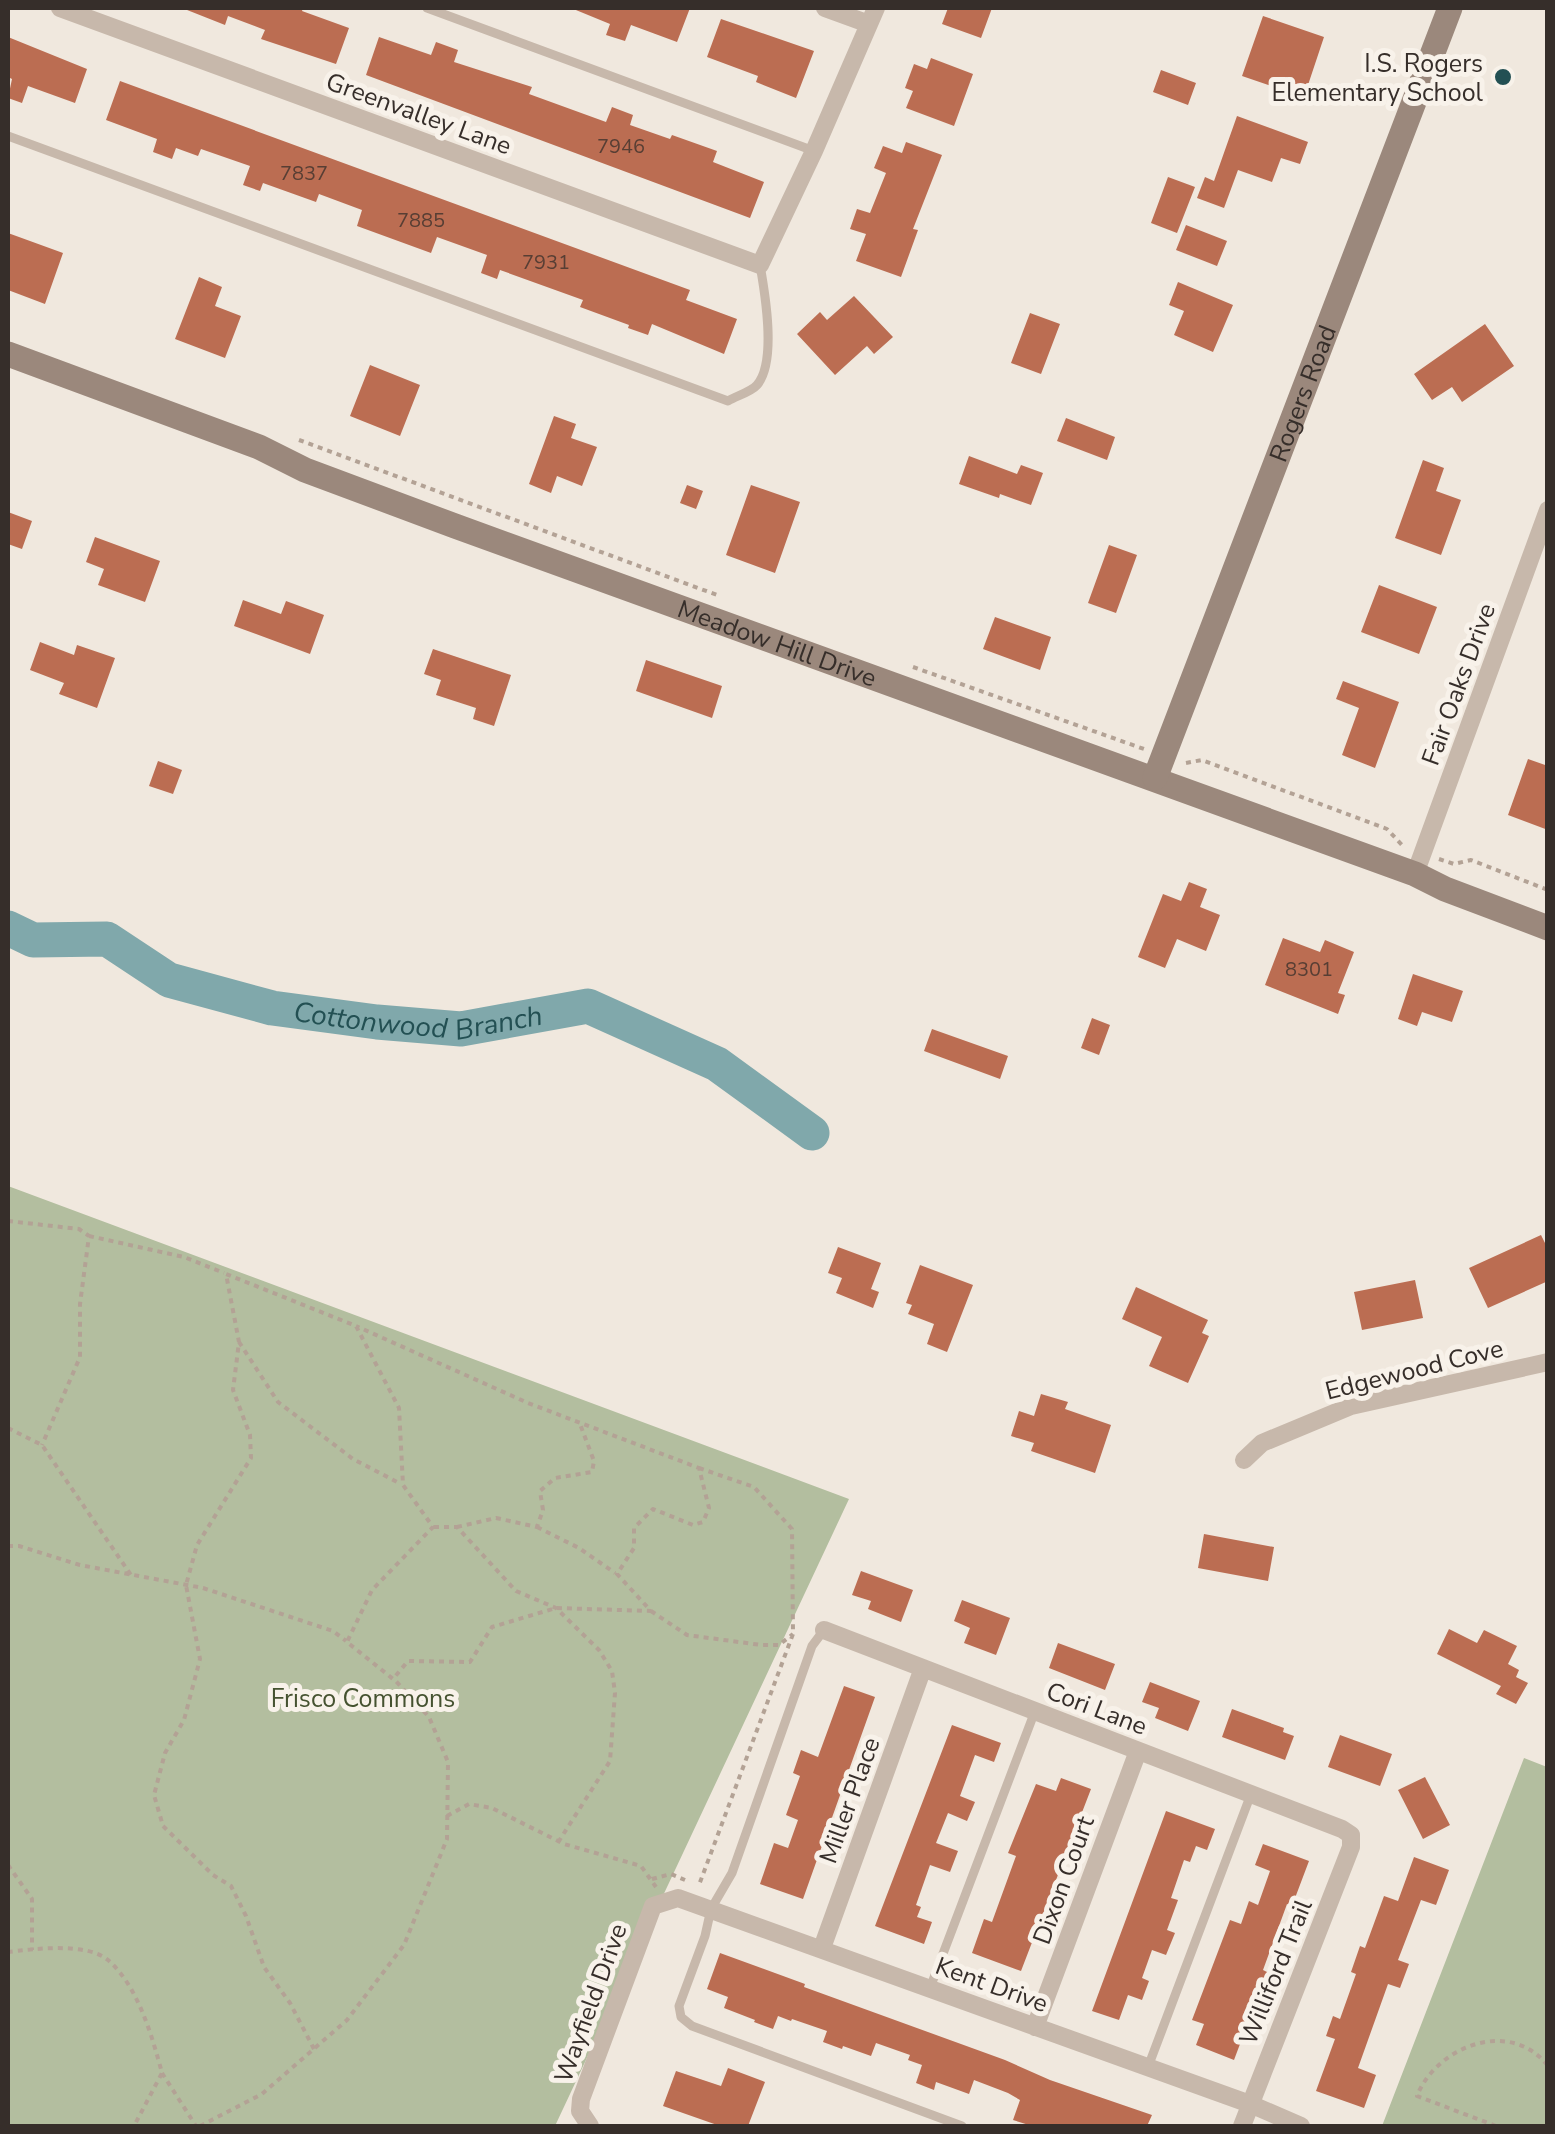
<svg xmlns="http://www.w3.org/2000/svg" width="1555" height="2134" font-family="'Nunito Sans',sans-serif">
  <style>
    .green { fill: #b3be9f }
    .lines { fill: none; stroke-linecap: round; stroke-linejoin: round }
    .river { stroke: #80a8ab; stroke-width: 35 }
    .building { fill: #bb6d52 }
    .path { stroke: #b3a295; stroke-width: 4; stroke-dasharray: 5 5; stroke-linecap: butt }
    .lane { stroke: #c7b8ab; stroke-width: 9 }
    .street { stroke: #c7b8ab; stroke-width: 18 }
    .secondary { stroke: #9b887c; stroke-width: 25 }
    .poi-dot { fill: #235053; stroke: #f8f2ea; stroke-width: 4 }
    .labels { text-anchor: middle; stroke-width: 10; stroke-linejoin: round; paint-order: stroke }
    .number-label { font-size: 20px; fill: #573e34 }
    .poi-label { font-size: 25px; fill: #362e2a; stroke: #f8f2ea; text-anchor: end }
    .street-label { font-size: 25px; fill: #362e2a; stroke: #f8f2ea }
    .park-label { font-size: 25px; fill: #455230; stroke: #f8f2ea }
    .water-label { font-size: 28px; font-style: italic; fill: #235053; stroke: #f8f2ea }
  </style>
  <rect width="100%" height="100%" fill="#f0e8de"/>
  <!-- green -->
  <path class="green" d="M8,1186L849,1499L555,2126H8Z
    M1524,1758L1547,1767V2126H1382Z"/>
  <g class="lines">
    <!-- river -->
    <path class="river" id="s1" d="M8,928L33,940L107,939L169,980L272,1008L377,1022L461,1029L588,1006L717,1064L812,1133"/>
  </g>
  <!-- building -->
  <path class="building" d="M182,8H303L302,11L349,28L336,64L261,39L265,30L228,16L225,25Z
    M571,8H690L677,42L631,25L625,41L606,35L610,24Z
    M948,8H992L981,38L942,24Z
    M1263,16L1324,37L1307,88L1281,79L1277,88L1242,76Z
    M721,19L814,51L796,98L756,82L758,76L707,57Z
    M8,37L87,69L75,103L28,86L22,103L8,98L12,79L8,77Z
    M379,37L431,55L436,42L458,50L454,62L532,87L529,94L606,122L612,107L633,115L630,125L670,139L672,135L717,151L713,162L764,182L750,218L366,75Z
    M931,58L973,74L954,126L906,108L913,91L905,88L914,64L927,69Z
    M1161,70L1196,83L1188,105L1153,92Z
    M120,81L690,290L686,300L737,319L724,354L652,324L648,335L628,328L629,325L580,307L583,300L500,270L497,279L481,273L487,255L437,237L431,253L357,226L362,210L319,194L316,202L263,183L260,191L243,185L250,166L201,149L198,156L176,148L172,159L153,152L157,139L106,120Z
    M1237,116L1308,142L1300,164L1281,158L1272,182L1238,170L1224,208L1197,198L1205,177L1214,181Z
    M906,142L942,155L913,229L918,230L901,277L856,261L866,234L850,229L857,209L870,213L886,173L874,168L883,146L902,153Z
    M1168,177L1195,187L1177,233L1151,223Z
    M1186,225L1227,241L1217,266L1176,250Z
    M8,233L63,253L45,304L8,290Z
    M199,277L222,287L215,306L241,316L225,358L175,339Z
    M1178,282L1233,305L1213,352L1174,335L1184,311L1169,305Z
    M854,296L893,337L874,354L867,346L835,375L797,334L820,312L827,320Z
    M1030,313L1060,324L1041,374L1011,363Z
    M1485,324L1514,366L1462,402L1452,387L1432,400L1414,374Z
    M370,365L420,385L400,436L350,416Z
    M554,416L576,424L571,438L597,447L582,486L557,476L551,493L529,484Z
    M1066,418L1115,437L1107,460L1057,441Z
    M969,456L1017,474L1021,465L1043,473L1031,505L1000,494L999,498L959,484Z
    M1423,460L1444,468L1436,491L1461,500L1441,555L1395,538Z
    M687,485L703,491L696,509L680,503Z
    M751,485L800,502L775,573L726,555Z
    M8,512L32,521L22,549L8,544Z
    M95,537L160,561L145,602L98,585L104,569L86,562Z
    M1109,545L1137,555L1116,613L1088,603Z
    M1379,585L1437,607L1419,654L1361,632Z
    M243,600L281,614L286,601L324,615L310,654L234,626Z
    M995,617L1051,637L1040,670L983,649Z
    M40,642L74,655L77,645L115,658L97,708L59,694L64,683L30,670Z
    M433,649L511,675L494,726L473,719L476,708L436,695L441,680L424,674Z
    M646,660L722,686L712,718L636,691Z
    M1343,681L1399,702L1375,768L1342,755L1359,708L1336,699Z
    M1528,759L1548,766V830L1508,815Z
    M158,761L182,770L173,794L149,786Z
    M1189,882L1207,889L1200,907L1220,915L1206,951L1177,939L1165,968L1138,957L1163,894L1181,901Z
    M1283,938L1320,952L1325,940L1354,952L1338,993L1345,995L1338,1014L1265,985Z
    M1413,974L1463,991L1452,1022L1422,1012L1417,1026L1398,1019Z
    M1092,1018L1110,1025L1099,1055L1081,1048Z
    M932,1029L1008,1056L1000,1079L924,1051Z
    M1541,1235L1548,1249V1281L1488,1308L1469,1268Z
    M838,1247L881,1263L871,1289L879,1292L873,1308L836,1293L842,1278L828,1273Z
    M920,1265L973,1285L947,1352L927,1344L934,1324L908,1314L912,1305L906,1303Z
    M1415,1280L1423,1318L1362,1330L1354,1292Z
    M1136,1287L1208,1320L1202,1333L1209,1336L1188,1383L1149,1366L1162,1337L1122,1319Z
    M1041,1394L1068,1402L1065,1409L1111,1425L1095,1473L1031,1451L1034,1443L1011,1436L1019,1411L1034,1416Z
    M1204,1534L1274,1547L1268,1581L1198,1568Z
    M861,1571L913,1590L901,1622L868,1609L871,1601L852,1595Z
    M962,1600L1010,1618L996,1655L964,1643L970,1628L954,1621Z
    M1449,1629L1477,1643L1484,1630L1517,1646L1508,1664L1519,1670L1516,1677L1528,1683L1516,1704L1496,1694L1501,1686L1437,1654Z
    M1058,1643L1115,1664L1105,1690L1049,1668Z
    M1150,1682L1200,1701L1188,1731L1155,1718L1159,1708L1142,1702Z
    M844,1686L875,1697L803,1899L760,1884L774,1843L788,1848L798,1820L786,1815L800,1776L793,1773L801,1750L818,1757Z
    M1232,1709L1284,1728L1283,1732L1294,1736L1285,1760L1222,1737Z
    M952,1725L1001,1743L994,1762L975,1755L960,1796L975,1802L967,1821L948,1813L936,1843L958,1851L950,1872L930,1865L916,1905L921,1907L917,1917L932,1922L924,1944L875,1926Z
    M1340,1735L1392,1754L1380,1786L1328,1767Z
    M1425,1777L1450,1825L1423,1839L1398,1790Z
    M1061,1778L1091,1789L1021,1971L972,1953L984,1919L992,1922L1016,1856L1008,1853L1036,1784L1056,1791Z
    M1166,1811L1215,1829L1207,1850L1196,1846L1190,1862L1184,1860L1171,1898L1178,1900L1167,1930L1175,1933L1166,1955L1152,1950L1142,1978L1149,1981L1142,2000L1128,1995L1119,2020L1092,2011Z
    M1263,1844L1309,1861L1292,1906L1287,1904L1263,1970L1267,1972L1234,2060L1196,2045L1204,2024L1192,2020L1230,1920L1241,1924L1249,1901L1258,1905L1270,1871L1255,1865Z
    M1414,1857L1449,1870L1436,1905L1421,1900L1398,1960L1409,1964L1400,1988L1388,1984L1358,2068L1376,2075L1364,2108L1316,2091L1335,2039L1326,2036L1333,2016L1340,2019L1356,1974L1351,1972L1360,1946L1365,1948L1384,1896L1398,1901Z
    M720,1953L805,1984L804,1987L1005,2060L1050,2080L1152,2115L1147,2126H1032L1013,2120L1020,2100L1008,2093L974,2080L969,2094L936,2082L934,2090L916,2083L922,2065L908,2060L910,2055L876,2043L871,2056L843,2046L842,2049L823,2042L827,2031L792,2019L791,2021L778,2016L773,2029L754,2022L755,2020L724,2008L728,1997L707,1989Z
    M728,2068L765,2082L748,2126H720L663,2106L676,2071L721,2086Z"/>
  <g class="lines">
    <!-- path -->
    <path class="path" d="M299,440L717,595
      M913,667L1144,749
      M1186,763L1202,760L1387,829L1402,845
      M1439,859L1454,864L1471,860L1548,890
      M8,1221L79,1229L89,1236L80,1304V1357L42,1445
      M89,1236L184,1257L224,1273
      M239,1342L278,1402L353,1459L401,1484
      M8,1428L42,1445L131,1575
      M699,1468L754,1487L792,1529L793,1634L699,1885
      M434,1527H457L516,1591L556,1608L599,1650L612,1671L615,1693L610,1761L559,1841
      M457,1527L496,1518L537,1527L543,1510L540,1491L555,1478L592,1472L594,1461L580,1424
      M537,1527L579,1548L615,1573
      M8,1546H19L80,1565L203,1588L333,1631L346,1641
      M651,1611L687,1635L761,1645H779L793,1634
      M447,1816L469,1804L492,1808L564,1844L641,1866L656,1887
      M8,1865L32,1899V1950
      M652,1879L671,1874L685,1880
      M8,1952C33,1949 87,1942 108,1960C138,1986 152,2036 162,2073L134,2126
      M314,2049L290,2003L264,1967L246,1916L231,1886L213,1875L163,1826L154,1795L165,1753L184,1720L200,1659L186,1585L197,1545L251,1458L250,1435L233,1390L239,1342L226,1274L356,1326L399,1408L403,1485L433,1527L372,1590L347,1642L393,1679L408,1661L470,1662L492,1627L556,1608L651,1611L617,1574L634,1548V1528L653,1509L693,1525L703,1522L709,1508L699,1468L528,1403L356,1326
      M162,2073L196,2126
      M200,2126L262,2094L347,2020L404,1945L447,1839L448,1762L429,1717L393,1678
      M1496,2126L1417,2096C1436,2047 1510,2017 1548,2066"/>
    <!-- lane -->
    <path class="lane" d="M427,8L814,151
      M8,136L728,401C736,396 751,392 757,385C777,362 765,293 760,265
      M824,1630L812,1646L732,1873L711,1909L705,1936L679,2006L681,2017L692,2026L962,2126
      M930,1988L1035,1711
      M1148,2067L1251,1794"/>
    <!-- street -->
    <path class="street" d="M60,8L760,265L814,151L876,8
      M825,8L869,24
      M1415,874L1548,510
      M1244,1460L1262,1443L1351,1406L1548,1362
      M824,1630L1342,1829L1351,1835V1847L1242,2126
      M822,1948L923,1668
      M1035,2027L1138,1751
      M590,2126L580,2111L581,2099L653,1906L678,1898L1250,2104L1301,2126"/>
    <!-- secondary -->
    <g class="secondary">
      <path id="s2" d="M8,354L259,447L305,470L455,526L1415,874L1445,889L1548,928"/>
      <path id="s3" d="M1155,778L1450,8"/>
    </g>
  </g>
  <!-- markers -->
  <circle class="poi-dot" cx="1503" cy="77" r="10"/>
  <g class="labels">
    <!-- number labels -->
    <g class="number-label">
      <text x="621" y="153">7946</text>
      <text x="304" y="180">7837</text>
      <text x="421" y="227">7885</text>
      <text x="546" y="269">7931</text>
      <text x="1309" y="976">8301</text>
    </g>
    <!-- poi labels -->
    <g class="poi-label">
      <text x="1483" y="72">I.S. Rogers<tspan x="1483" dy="29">Elementary School</tspan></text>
    </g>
    <!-- street labels -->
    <g class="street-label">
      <text transform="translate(419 113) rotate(20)" y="9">Greenvalley Lane</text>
      <text dy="9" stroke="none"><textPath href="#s3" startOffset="412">Rogers Road</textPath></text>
      <text dy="9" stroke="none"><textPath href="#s2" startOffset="822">Meadow Hill Drive</textPath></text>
      <text transform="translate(1458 684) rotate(-70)" y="9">Fair Oaks Drive</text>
      <text transform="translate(1414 1369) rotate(-14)" y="9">Edgewood Cove</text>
      <text transform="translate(1097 1708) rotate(21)" y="9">Cori Lane</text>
      <text transform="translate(849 1800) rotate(-70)" y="9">Miller Place</text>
      <text transform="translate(1063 1880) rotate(-70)" y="9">Dixon Court</text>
      <text transform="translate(1275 1972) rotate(-68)" y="9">Williford Trail</text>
      <text transform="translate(992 1984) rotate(20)" y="9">Kent Drive</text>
      <text transform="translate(590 2003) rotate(-70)" y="9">Wayfield Drive</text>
    </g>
    <!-- park labels -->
    <g class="park-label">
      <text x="363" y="1707">Frisco Commons</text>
    </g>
    <!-- water labels -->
    <g class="water-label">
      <text dy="10" stroke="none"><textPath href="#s1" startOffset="430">Cottonwood Branch</textPath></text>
    </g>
  </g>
  <!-- border -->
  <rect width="1555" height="2134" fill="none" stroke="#362e2a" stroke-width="20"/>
</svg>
